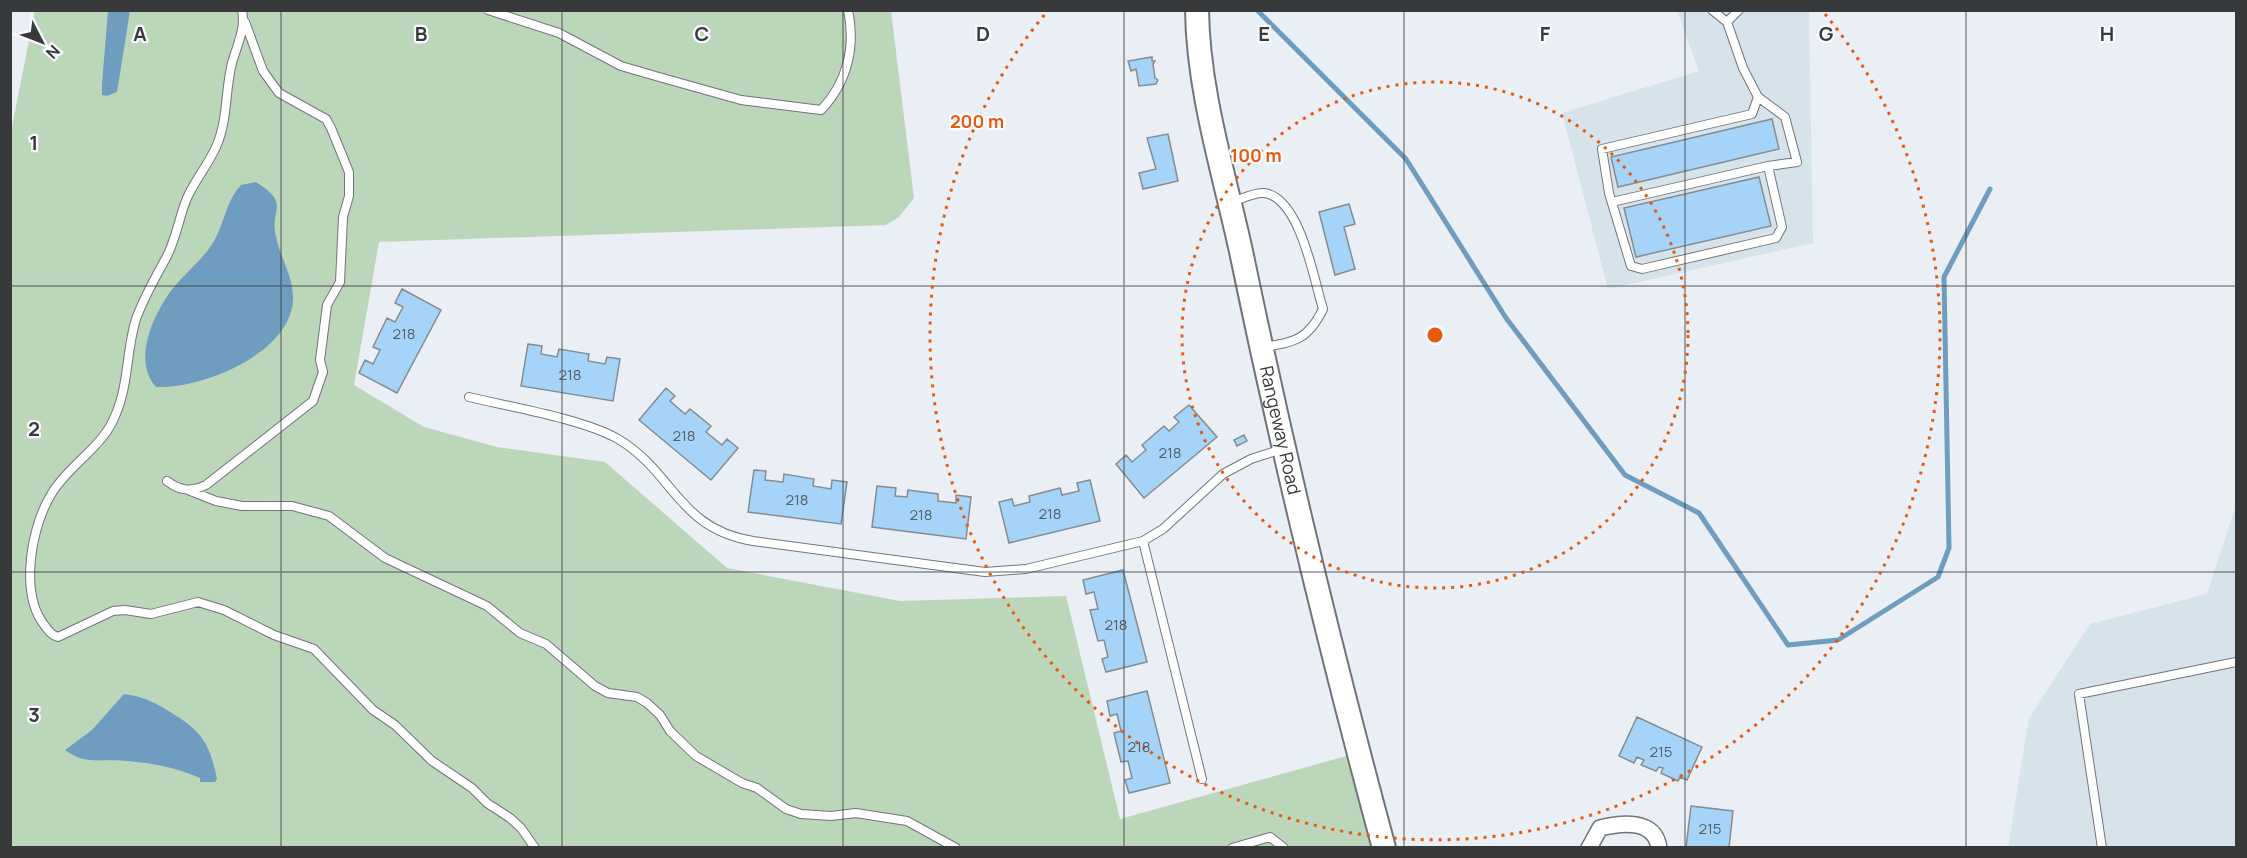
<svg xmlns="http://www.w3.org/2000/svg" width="2247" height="858" font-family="Manrope,sans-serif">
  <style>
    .built { fill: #d6e3eb }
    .green { fill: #bcd6ba }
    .water { fill: #6f9dbf }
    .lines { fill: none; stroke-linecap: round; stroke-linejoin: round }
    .stream { stroke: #6f9dbf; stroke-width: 5 }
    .building { fill: #a5d4f8; stroke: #868c90; stroke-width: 1.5 }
    .lane-casing { stroke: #70757a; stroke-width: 10 }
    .street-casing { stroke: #70757a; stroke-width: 18 }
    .secondary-casing { stroke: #70757a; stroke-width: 26 }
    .lane { stroke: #fff; stroke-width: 8 }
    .street { stroke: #fff; stroke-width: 15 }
    .secondary { stroke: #fff; stroke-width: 22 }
    .grid { fill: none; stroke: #37393b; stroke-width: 1.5; stroke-opacity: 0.55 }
    .ring { fill: none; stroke: #e8590c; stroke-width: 3; stroke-dasharray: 3 6 }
    .labels { text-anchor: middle; stroke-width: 4.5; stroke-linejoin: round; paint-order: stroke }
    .number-label { font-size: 15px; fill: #52606a }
    .street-label { font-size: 18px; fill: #37393b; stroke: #f9fcff }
    .grid-label { font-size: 20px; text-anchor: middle; font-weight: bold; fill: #37393b; stroke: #f9fcff; stroke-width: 4.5; stroke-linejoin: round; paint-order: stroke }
    .centre { fill: #e8590c; stroke: #f9fcff; stroke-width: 3 }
    .ring-label { font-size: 18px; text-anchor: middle; font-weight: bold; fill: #e8590c; stroke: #f9fcff; stroke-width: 4.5; stroke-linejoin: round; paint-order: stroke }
  </style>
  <rect width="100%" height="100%" fill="#e9eff4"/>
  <!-- built -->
  <path class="built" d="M1677,11H1809L1813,243L1608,289L1562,113L1699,71Z
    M2236,505V847L2008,848L2029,718L2090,624L2207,594Z"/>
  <!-- green -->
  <path class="green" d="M35,10L891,11L914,198L899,217L886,225L379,242L354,385L424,427L497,447L605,462L727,568L900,601L1066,596L1120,819L1350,755L1375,848H11L10,137Z"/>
  <!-- water -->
  <path class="water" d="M108,11H130L117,92L107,96L102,95V84Z
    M256,182C292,205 269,208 276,237C280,257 294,278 293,300C290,354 202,389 156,387C134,362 150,323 166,298C179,277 202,262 214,241C225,222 226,201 241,185Z
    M124,694C141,696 152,701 167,710C200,730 209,740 217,779L215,782H200V778C178,768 152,763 127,761C102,758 86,766 65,750L92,730Z"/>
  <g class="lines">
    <!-- stream -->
    <path class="stream" d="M1257,10L1406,159L1506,318L1625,475L1699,513L1788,645L1838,640L1938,577L1949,548L1944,277L1990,189"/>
  </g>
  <!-- building -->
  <path class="building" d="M1152,57V61H1155L1153,64L1155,78L1158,80L1156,84L1139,86L1136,69L1131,71L1128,61Z
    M1772,119L1779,149L1618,187L1611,157Z
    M1168,134L1178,181L1143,189L1139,173L1156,169L1147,138Z
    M1759,177L1771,226L1636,257L1624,208Z
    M1349,204L1355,224L1344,227L1355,269L1335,275L1319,212Z
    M402,289L441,310L397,393L359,373L365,360L373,364L380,350L373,347L387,318L395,322L403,307L395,303Z
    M528,344L542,346L541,354L557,357L559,349L589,354L588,361L605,364L607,357L620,359L613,401L521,386Z
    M666,388L675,396L670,401L685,414L690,409L711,426L706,432L722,445L727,439L738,448L711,480L639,420Z
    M1189,405L1217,437L1144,498L1116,464L1126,455L1132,462L1146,450L1142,445L1164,426L1169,431L1179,422L1174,417Z
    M1244,435L1247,441L1237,446L1234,440Z
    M754,470L766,471L765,480L783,482L784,474L814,479L813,486L831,489L832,480L847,482L841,524L748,512Z
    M1090,480L1100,521L1009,543L999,502L1012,499L1014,506L1030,502L1029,496L1060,488L1062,495L1079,491L1077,483Z
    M877,486L896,488L895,496L907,497L908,490L938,494V501L956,503V495L971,497L966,539L872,527Z
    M1123,570L1147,662L1106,672L1102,659L1108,657L1104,640L1098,641L1090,610L1098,609L1094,592L1086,594L1083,580Z
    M1147,691L1170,783L1129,793L1125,780L1132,778L1128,761L1121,762L1114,733L1121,731L1117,714L1110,716L1107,701Z
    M1637,717L1702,747L1687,780L1680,777L1678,781L1661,773L1663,768L1659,767L1656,771L1641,765L1644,760L1637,757L1634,763L1619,756Z
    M1691,806L1733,811L1729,848H1686Z"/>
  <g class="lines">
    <defs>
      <path id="lane" d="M242,10C246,29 237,45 232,63C225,90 228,121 216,147C208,165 195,180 187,198C179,217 176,240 166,258C155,278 144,297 136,319C126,351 129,385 115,416C103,447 69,465 52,493C31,526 19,594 45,626C49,631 51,635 58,637L113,611L125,610L151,614L198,602L224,610L274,635L314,649L373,710L395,725L432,761L472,788L487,803L510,818L521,828L535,848
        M488,10L559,33L621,66L659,77L741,100L821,110C847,83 856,47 848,10
        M1712,10L1727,22L1743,68L1758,97L1785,117L1797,162L1768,166L1782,227L1776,238L1642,269L1631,266L1609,193L1602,149L1752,114L1758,97
        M1727,22L1739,10
        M1232,202C1241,199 1255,192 1264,193C1300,197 1314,280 1323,309C1308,340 1295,342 1263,347
        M1612,202L1768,166
        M469,397C510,407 583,419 618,439C674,472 678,529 753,541L985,572L1026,569L1143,541L1163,529L1223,474L1251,459L1282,449
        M167,481C180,491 191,492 206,485L313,401L323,372L320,360L327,305L340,282L343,217L349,196V172L331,128L326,119L279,93L263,71L245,22
        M188,490L216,501L242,506H292L329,516L385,558L487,606L520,633L546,644L595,686L608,693L637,697L647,703L660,715L670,731L696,756L742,783L757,788L786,809L801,814L831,816L856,813L907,821L956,848
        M1143,541L1202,779
        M1232,848L1270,837L1284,848
        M2102,848L2079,694L2236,662"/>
      <path id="street" d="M1589,848L1600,828C1620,823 1655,818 1659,848"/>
      <g id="secondary">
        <path id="s1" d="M1197,10C1198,93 1225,176 1242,256C1283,454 1331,652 1384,848"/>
      </g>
    </defs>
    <!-- lane casing -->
    <use href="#lane" class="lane-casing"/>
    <!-- street casing -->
    <use href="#street" class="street-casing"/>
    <!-- secondary casing -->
    <use href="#secondary" class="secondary-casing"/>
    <!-- lane -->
    <use href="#lane" class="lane"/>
    <!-- street -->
    <use href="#street" class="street"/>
    <!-- secondary -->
    <use href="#secondary" class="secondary"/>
  </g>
  <!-- grid -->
  <path class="grid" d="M281,10V848M562,10V848M843,10V848M1124,10V848M1404,10V848M1685,10V848M1966,10V848M10,286H2236M10,572H2236"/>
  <!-- distance rings -->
  <g class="ring">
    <circle cx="1435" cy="335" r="253"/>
    <path d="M1825 14A505 505 0 1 1 1045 14"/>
  </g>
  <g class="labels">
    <!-- number labels -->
    <g class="number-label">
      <text x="404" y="339">218</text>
      <text x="570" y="380">218</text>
      <text x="684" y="441">218</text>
      <text x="1170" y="458">218</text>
      <text x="797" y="505">218</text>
      <text x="1050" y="519">218</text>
      <text x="921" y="520">218</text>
      <text x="1116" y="630">218</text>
      <text x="1139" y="752">218</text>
      <text x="1661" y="757">215</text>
      <text x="1710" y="834">215</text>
    </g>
    <!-- street labels -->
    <g class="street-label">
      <text dy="6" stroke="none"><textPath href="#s1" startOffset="429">Rangeway Road</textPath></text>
    </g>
  </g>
  <g class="grid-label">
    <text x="140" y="41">A</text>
    <text x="421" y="41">B</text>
    <text x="702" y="41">C</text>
    <text x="983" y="41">D</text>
    <text x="1264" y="41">E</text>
    <text x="1545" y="41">F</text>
    <text x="1826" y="41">G</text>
    <text x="2107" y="41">H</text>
    <text x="34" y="150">1</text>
    <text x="34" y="436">2</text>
    <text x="34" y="722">3</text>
  </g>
  <circle cx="1435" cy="335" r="9" class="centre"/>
  <g class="ring-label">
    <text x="977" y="128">200 m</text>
    <text x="1256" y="162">100 m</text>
  </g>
  <!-- border -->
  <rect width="2247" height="858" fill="none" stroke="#37393b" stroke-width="24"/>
  <!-- north arrow -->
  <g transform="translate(42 42) rotate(132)" stroke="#f9fcff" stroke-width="4.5" paint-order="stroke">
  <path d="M0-4.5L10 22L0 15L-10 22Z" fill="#37393b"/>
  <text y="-9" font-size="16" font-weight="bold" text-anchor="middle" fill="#37393b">N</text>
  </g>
</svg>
